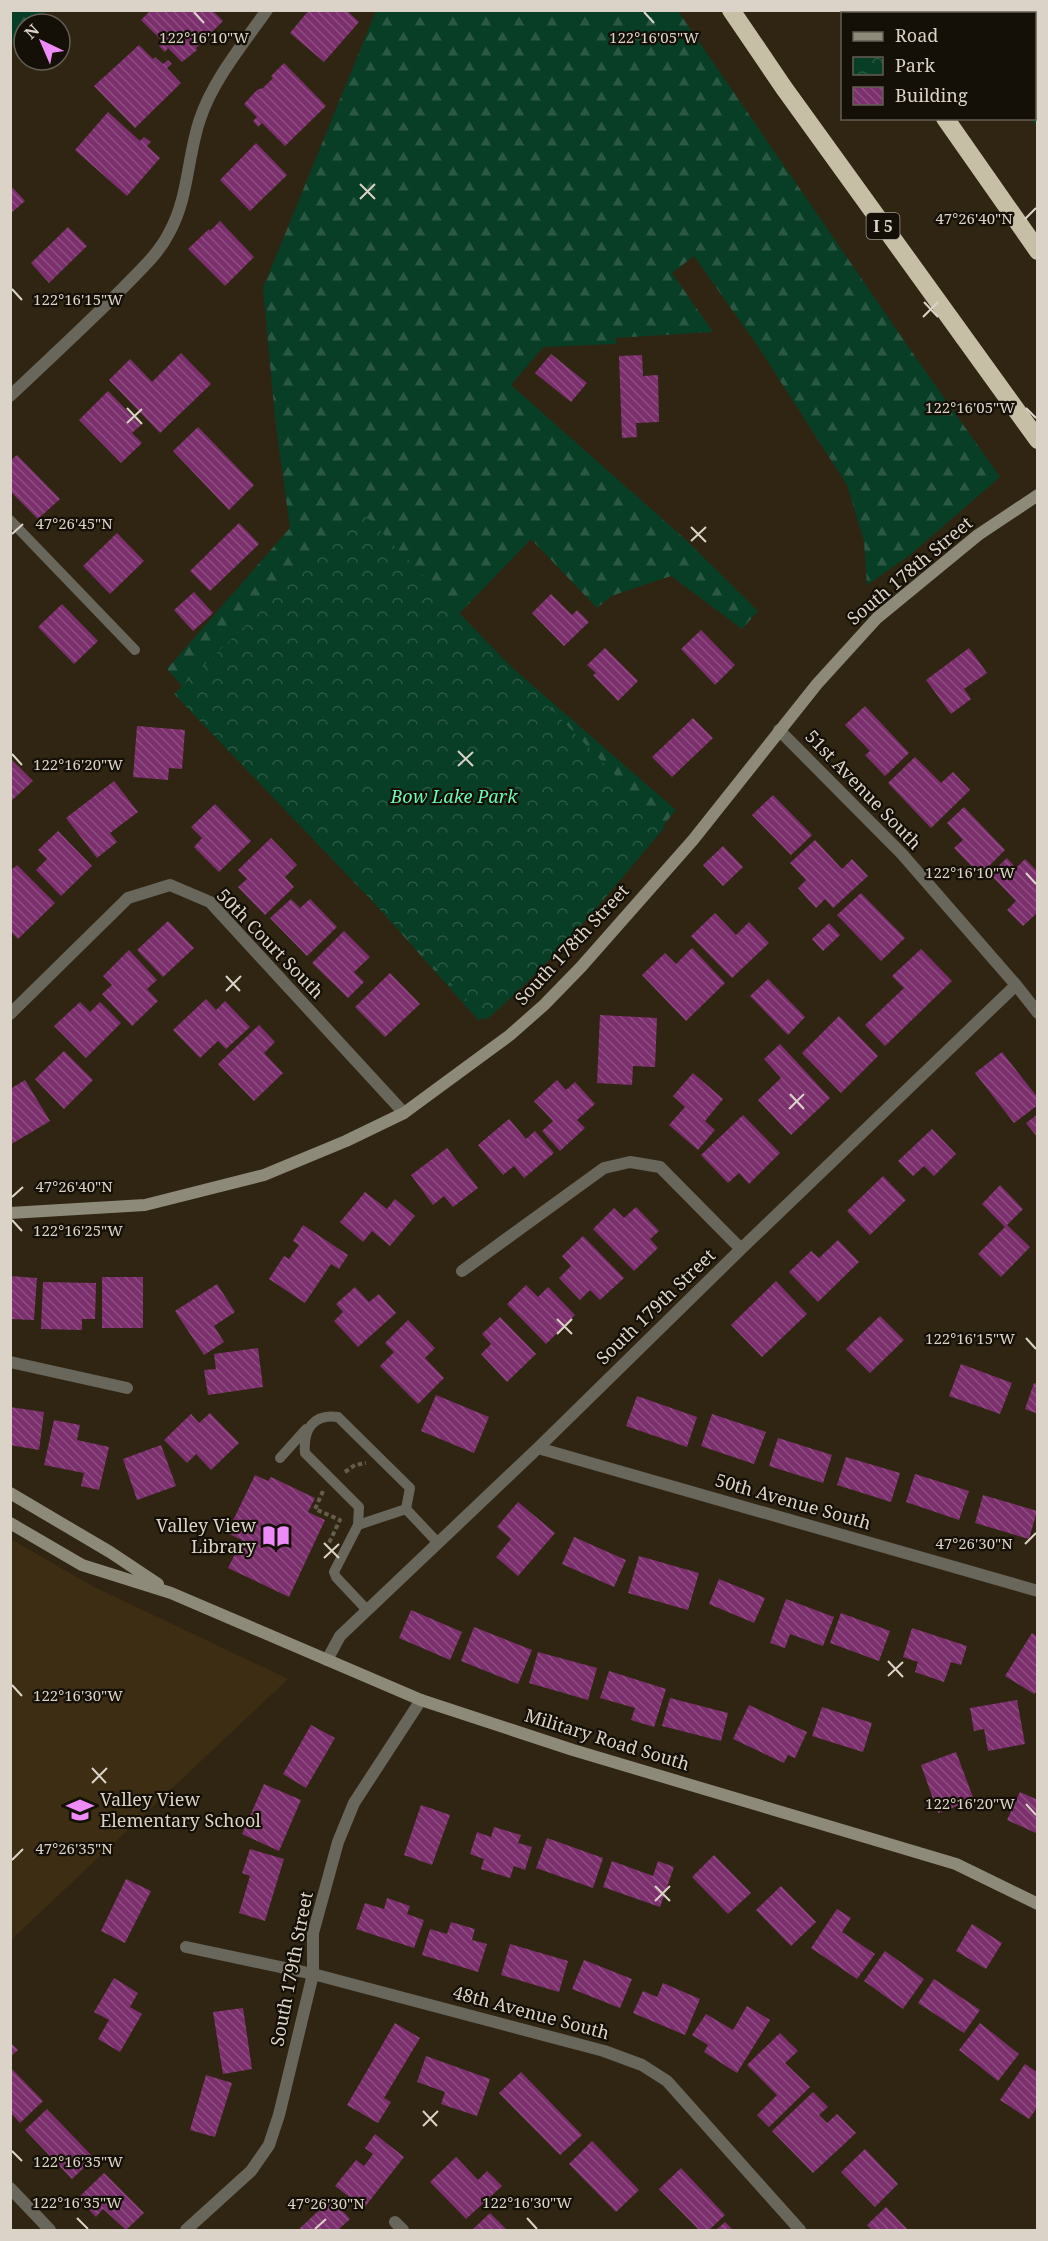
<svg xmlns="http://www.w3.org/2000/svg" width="1048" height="2241" font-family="'Noto Serif',serif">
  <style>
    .built { fill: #3c2d13 }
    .forest { fill: url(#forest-firs) }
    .park { fill: url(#park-crowns) }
    .building { fill: url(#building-back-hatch) }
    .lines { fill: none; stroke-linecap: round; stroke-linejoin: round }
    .path { stroke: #665c4b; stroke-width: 4; stroke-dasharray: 4.5 3; stroke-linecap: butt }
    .lane { stroke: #69665c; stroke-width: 10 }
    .street { stroke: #69665c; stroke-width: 12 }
    .secondary { stroke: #8e8a7a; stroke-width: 12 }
    .highway { stroke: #c6bfa5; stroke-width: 18 }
    .ticks { fill: none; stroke: #dbd3c7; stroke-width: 2 }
    .labels { text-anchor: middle; stroke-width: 4.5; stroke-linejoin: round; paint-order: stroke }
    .shield { fill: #140f07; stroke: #9f988d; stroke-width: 1.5 }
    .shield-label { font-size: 16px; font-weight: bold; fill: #dbd3c7 }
    .street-label { font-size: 18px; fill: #dbd3c7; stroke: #140f07 }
    .park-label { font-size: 18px; font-style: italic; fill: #6bfab3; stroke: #140f07 }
    .poi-label { font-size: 18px; fill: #dbd3c7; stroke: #140f07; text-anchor: end }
    .ticks-label { font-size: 15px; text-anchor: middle; fill: #dbd3c7; stroke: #140f07; stroke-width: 4.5; stroke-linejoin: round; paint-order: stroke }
  </style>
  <defs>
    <pattern id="forest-firs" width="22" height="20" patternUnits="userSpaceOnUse" patternTransform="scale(1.5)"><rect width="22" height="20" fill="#083d26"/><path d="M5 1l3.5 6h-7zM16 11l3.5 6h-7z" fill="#2b5844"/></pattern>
    <pattern id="park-crowns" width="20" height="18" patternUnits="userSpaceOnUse" patternTransform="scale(1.5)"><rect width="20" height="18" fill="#083d26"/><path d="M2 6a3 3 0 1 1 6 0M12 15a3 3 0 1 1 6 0" fill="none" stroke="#2b5844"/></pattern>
    <pattern id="building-back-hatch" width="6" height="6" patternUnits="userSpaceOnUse" patternTransform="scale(1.5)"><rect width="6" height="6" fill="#7b306d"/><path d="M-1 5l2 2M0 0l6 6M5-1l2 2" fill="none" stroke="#8d4d80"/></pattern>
  </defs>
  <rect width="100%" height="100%" fill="#302512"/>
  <!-- built -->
  <path class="built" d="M11,1539L92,1586L288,1679L11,1940Z"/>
  <!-- forest -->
  <path class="forest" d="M11,10H46V11L33,24H24V32L11,46Z
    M376,11H678L907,345L1000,477L910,555L867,585L864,541L847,485L759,348L694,256L672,273L713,332L615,338L617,344L543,347L511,385L685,539L758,611L742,629L671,576L611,596L597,608L531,539L455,618L676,810C615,884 556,963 479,1021L167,669L290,528L275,418L263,288Z
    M951,11H1037V127L1031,119L1034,118V14H953Z"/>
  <!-- park -->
  <path class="park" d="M363,513L665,827C608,895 553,962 486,1020L174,694Z"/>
  <!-- building -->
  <path class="building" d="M151,10H212L223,21L196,48L197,50L182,62L168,48L165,52L159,46L163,42L141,20Z
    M309,10H346L359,22L324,62L290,33Z
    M139,45L153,59L155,57L163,64L168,60L172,64L167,68L181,83L135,128L94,86Z
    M284,63L326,106L285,146L262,123L258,127L253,121L257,117L244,104L257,90L263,88L273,78L271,76Z
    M108,112L140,141L144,137L151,142L147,146L160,158L127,196L75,150Z
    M256,143L287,175L250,211L220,180Z
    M10,185L25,201L10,214Z
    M220,221L254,257L225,286L188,249L209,229L210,231Z
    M68,227L87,246L49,283L31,263Z
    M181,353L211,384L160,433L109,380L130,359L152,382Z
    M551,354L587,383L571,402L535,373Z
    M642,355L643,376L658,375L659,422L636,423L637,437L622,438L619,356Z
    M108,391L141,425L132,433L142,443L121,463L79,420Z
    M198,427L254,485L229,510L173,451Z
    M17,455L60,499L38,519L10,491V461Z
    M239,523L259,544L210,591L190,571Z
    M117,533L144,561L110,594L83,566Z
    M194,592L213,613L193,631L174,610Z
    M551,594L572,615L577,610L589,622L564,646L532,613Z
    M62,604L98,641L74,664L38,627Z
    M701,630L735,665L715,685L681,649Z
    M605,648L638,681L618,701L593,675L596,673L587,665Z
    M969,648L987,673L964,689L971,699L951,714L926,680Z
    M865,706L909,753L885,776L865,755L870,751L845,725Z
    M693,718L713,738L672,777L652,757Z
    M137,726L185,730L182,769L169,768L168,780L133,777Z
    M915,757L941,783L953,772L970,790L931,828L888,783Z
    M10,758L33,781L10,802Z
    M114,781L138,812L110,833L117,842L97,858L66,818Z
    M773,795L812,835L791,855L752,815Z
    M215,804L251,841L219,872L194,847L202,838L191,827Z
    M964,807L1005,850L980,875L954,848L963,840L947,823Z
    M58,831L92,866L61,896L36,870L47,859L38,850Z
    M271,838L297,865L285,877L294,887L265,915L238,887L247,879L238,870Z
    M815,840L842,869L852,859L868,876L833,908L825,899L816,908L798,888L806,880L790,863Z
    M723,846L743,867L723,886L703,865Z
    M1007,858L1016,868L1025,859L1038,872V912L1023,926L1007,910L1016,901L990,874Z
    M17,865L55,903L18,939L10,931V871Z
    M861,893L905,938L881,961L837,915Z
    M291,899L300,908L310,899L337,927L307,956L270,918Z
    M715,913L736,935L749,922L769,943L732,978L691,936Z
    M168,921L194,948L163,977L137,950Z
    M829,923L840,935L823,951L812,939Z
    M344,931L370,957L354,972L364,982L348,998L312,963Z
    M692,948L725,983L686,1021L642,975L665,953L676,964Z
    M921,949L952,981L885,1046L865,1025L904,988L892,976Z
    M129,950L157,980L147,989L158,1001L132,1026L102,994L112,985L103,976Z
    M390,973L420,1004L385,1037L355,1007Z
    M768,979L805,1017L788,1035L750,996Z
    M206,999L216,1010L225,1001L250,1027L226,1049L218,1041L200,1058L173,1030Z
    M80,1002L90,1012L100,1002L121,1023L86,1058L54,1026Z
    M600,1015L657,1018L655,1067L633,1066L632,1085L597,1083Z
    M839,1016L878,1056L841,1093L802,1053Z
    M259,1025L275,1042L264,1053L283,1073L254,1101L218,1064Z
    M780,1044L830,1098L791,1135L758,1100L781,1078L764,1059Z
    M64,1051L93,1080L64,1109L35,1079Z
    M1002,1052L1038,1098V1105L1014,1123L975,1073Z
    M693,1073L723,1099L705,1121L715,1130L698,1150L669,1125L685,1107L673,1096Z
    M25,1080L50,1121L10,1145V1089Z
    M557,1080L566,1090L575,1082L595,1104L577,1120L585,1128L560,1151L542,1131L553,1121L534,1101Z
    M1038,1114V1138L1026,1123Z
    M743,1115L780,1153L749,1184L739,1173L728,1183L701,1155Z
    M509,1119L526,1139L535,1131L554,1153L524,1178L514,1166L503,1175L478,1145Z
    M932,1129L956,1154L934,1176L924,1166L913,1176L898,1161Z
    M447,1148L478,1188L453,1207L444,1196L433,1205L411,1175Z
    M883,1176L906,1200L870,1235L847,1211Z
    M1000,1185L1023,1209L1007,1225L1030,1247L1001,1277L978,1254L1005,1227L982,1204Z
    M365,1192L387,1209L395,1199L415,1216L390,1246L372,1231L363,1242L340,1222Z
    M636,1207L659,1231L650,1239L658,1248L634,1271L593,1229L614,1208L624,1218Z
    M303,1225L348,1255L339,1269L331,1264L305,1303L269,1279L284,1256L289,1259L299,1245L293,1241Z
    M583,1236L624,1278L600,1300L590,1290L580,1300L559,1278L571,1266L562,1256Z
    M838,1240L859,1262L818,1302L789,1272L811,1251L819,1258Z
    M10,1276L37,1278L34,1320L10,1319Z
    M102,1277H143V1328H102Z
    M776,1281L807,1314L762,1357L731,1325Z
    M43,1282L96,1283L95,1319H82V1330L41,1329Z
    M217,1284L235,1312L214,1326L224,1342L204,1355L175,1311Z
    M526,1285L538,1297L548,1287L575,1315L546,1344L507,1304Z
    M355,1287L369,1302L379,1294L396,1313L358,1347L334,1321L343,1312L336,1304Z
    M880,1316L904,1340L870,1373L846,1349Z
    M500,1317L536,1354L507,1382L481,1354L491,1344L482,1334Z
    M408,1320L435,1348L425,1358L444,1378L418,1404L380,1366L394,1352L385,1343Z
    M258,1348L263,1387L208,1395L204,1370L216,1369L214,1354Z
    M961,1364L1012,1383L1000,1414L949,1396Z
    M1034,1383L1038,1384V1414L1025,1409Z
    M436,1395L489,1417L474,1453L421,1431Z
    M637,1396L697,1417L687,1447L626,1426Z
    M10,1407L44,1412L39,1450L10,1445Z
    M210,1413L239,1443L211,1470L196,1454L187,1463L164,1440L191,1414L199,1423Z
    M712,1414L766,1432L754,1464L701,1446Z
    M54,1420L80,1425L77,1440L109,1447L99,1490L81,1486L84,1473L44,1465Z
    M778,1438L832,1455L823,1483L769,1466Z
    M161,1445L176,1486L137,1500L123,1459Z
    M846,1457L900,1473L891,1502L837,1485Z
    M915,1474L969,1491L959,1520L906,1502Z
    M255,1475L268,1481L271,1477L315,1498L308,1512L325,1520L289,1597L228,1568L242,1540L227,1533Z
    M983,1495L1037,1511L1029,1539L975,1523Z
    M518,1502L555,1533L518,1576L496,1557L511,1539L497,1527Z
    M574,1537L626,1560L614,1587L562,1564Z
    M639,1556L699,1573L688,1610L628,1593Z
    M719,1579L765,1598L754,1623L709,1604Z
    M786,1599L834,1617L823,1646L790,1634L785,1648L770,1643Z
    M411,1610L462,1632L450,1660L399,1638Z
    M841,1613L890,1631L879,1661L830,1643Z
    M474,1627L532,1650L518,1684L461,1661Z
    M912,1628L967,1646L961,1665L951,1662L944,1682L915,1672L918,1662L903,1657Z
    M1032,1633L1038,1637V1690L1034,1694L1005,1676Z
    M538,1652L597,1668L588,1700L529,1683Z
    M609,1671L666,1689L654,1727L631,1720L635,1708L600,1698Z
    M670,1698L728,1713L721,1741L662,1726Z
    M1017,1700L1025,1744L988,1751L984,1729L974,1731L970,1708Z
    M749,1705L807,1732L795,1758L788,1755L784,1763L733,1739Z
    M822,1707L872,1723L863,1752L812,1736Z
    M311,1725L335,1738L306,1788L283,1774Z
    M956,1752L974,1800L938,1813L921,1765Z
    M264,1784L301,1800L279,1851L242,1834Z
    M1020,1792L1038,1800V1834L1007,1820Z
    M421,1805L450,1815L432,1865L404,1855Z
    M494,1827L521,1835L518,1843L532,1847L525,1870L514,1866L510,1878L481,1869L484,1859L470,1854L477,1832L491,1837Z
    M547,1838L603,1858L593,1888L536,1868Z
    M250,1849L284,1859L265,1921L239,1913L250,1876L242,1873Z
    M714,1855L751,1893L728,1914L692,1877Z
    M612,1861L653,1876L658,1861L674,1867L660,1907L603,1887Z
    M126,1879L151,1891L125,1943L101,1931Z
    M781,1886L816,1922L791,1946L756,1910Z
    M387,1898L410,1906L407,1914L424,1920L414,1948L356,1929L365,1903L384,1909Z
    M837,1909L851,1918L842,1932L875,1954L857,1979L811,1948Z
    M451,1922L475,1929L472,1940L487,1944L478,1972L422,1955L430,1929L447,1934Z
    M972,1924L1002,1943L986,1969L956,1951Z
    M510,1944L568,1961L559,1992L501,1975Z
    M885,1951L924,1979L903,2009L864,1981Z
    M584,1960L632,1979L620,2008L572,1989Z
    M114,1978L138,1993L130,2007L142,2014L120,2052L98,2039L109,2020L94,2012Z
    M934,1979L980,2010L964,2033L918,2003Z
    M663,1983L700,1999L685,2035L633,2013L643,1991L657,1997Z
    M747,2006L770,2020L737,2073L704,2052L708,2045L692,2035L706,2014L733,2030Z
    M243,2008L252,2069L223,2074L213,2012Z
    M395,2023L420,2038L384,2098L391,2102L378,2123L347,2105Z
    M980,2023L1019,2054L998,2081L959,2050Z
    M780,2033L798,2051L785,2063L810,2087L769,2127L757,2115L777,2095L747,2065Z
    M10,2042L18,2050L10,2057Z
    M426,2056L490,2079L477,2116L441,2104L445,2092L417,2082Z
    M1025,2064L1038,2073V2106L1029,2119L1000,2100Z
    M10,2067L43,2101L20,2123L10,2112Z
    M521,2072L582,2135L560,2155L499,2093Z
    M206,2075L232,2083L215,2137L190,2130Z
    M813,2092L828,2107L819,2115L827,2123L837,2114L856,2133L813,2173L772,2131Z
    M47,2109L94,2158L72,2179L25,2130Z
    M375,2134L404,2157L364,2208L335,2186L356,2160L364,2166L373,2154L365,2148Z
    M592,2141L639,2190L616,2212L569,2164Z
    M865,2149L898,2184L875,2207L841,2172Z
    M456,2157L478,2180L487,2171L502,2186L466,2219L430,2182Z
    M681,2168L725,2215L709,2230H699L659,2189Z
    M104,2173L144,2213L126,2230L103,2209L96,2217L78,2198Z
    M331,2199L350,2219L338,2230H298Z
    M886,2207L908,2230H872L867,2225Z
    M490,2213L507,2230H472Z
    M725,2222L733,2230H716Z"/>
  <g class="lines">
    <!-- path -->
    <path class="path" d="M345,1472L355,1465L366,1463
      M323,1491L315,1509L340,1520L328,1545"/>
    <!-- lane -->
    <path class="lane" d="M10,520L135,650
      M280,1458L306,1429
      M358,1525L406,1509L438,1543
      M367,1610L336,1577L334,1572L358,1525L359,1507L305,1453C303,1430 313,1413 338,1417L410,1488L406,1509"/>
    <!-- street -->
    <path class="street" d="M10,396C48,360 86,325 122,289C139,271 158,255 169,233C189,197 187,157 200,119C213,80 243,44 267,10
      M779,730L902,854L1016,985L1038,1013
      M10,1014L128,898L170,885L210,902L404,1113
      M462,1271L604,1168L630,1162L660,1167L741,1249
      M10,1362L127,1388
      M538,1448L1038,1591
      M327,1660L340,1636L538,1448L741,1249L1016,985
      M186,1947L313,1974L604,2051L642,2065L667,2081L800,2230
      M10,2188L50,2230
      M395,2222L403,2230
      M186,2230L251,2171L269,2145L279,2115L313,1974V1933L338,1842L354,1803L421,1700"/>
    <!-- secondary -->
    <path class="secondary" d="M10,1213L145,1205L264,1175L346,1141L404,1113L510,1035L544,1005L581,967L693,840L817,684L877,618L978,535L1038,495
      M10,1493L110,1552L158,1584
      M10,1523L82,1565L171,1593L421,1700L573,1750L956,1864L1038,1904"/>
    <!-- highway -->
    <path class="highway" d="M731,10L784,88L1038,440
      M871,10L873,14
      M945,118L1038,251"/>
  </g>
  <!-- ticks -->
  <path class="ticks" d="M194,12L204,23M644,12L654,23M360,184L375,199M360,199L375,184M1025,219L1036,208M12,289L22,300M924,302L938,317M923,317L938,302M127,408L142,424M1026,408L1036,418M127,423L142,409M691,527L706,542M12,534L23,524M691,541L706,527M458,751L473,766M12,754L22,765M458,766L473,752M1026,873L1036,884M226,976L240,991M226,991L241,976M790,1094L804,1109M789,1109L804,1094M12,1197L23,1187M12,1220L22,1231M557,1319L572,1334M557,1334L572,1319M1026,1338L1036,1349M324,1543L339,1558M1025,1544L1036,1533M324,1558L339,1544M888,1661L903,1677M888,1676L903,1662M12,1685L22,1696M92,1768L106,1783M92,1783L107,1768M1026,1804L1036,1815M12,1860L23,1849M655,1886L670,1901M655,1901L670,1886M423,2111L437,2126M423,2126L438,2111M12,2151L22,2161M77,2218L88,2229M527,2218L537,2229M315,2229L326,2219"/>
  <!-- icons -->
  <defs>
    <symbol id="library-bare" viewBox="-9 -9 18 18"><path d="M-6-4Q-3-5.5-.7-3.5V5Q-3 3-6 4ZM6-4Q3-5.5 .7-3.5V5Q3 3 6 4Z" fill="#ed8cf9" stroke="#140f07" stroke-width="2.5" paint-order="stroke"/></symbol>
    <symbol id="school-bare" viewBox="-9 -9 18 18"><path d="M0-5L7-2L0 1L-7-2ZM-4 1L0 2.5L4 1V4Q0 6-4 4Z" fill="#ed8cf9" stroke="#140f07" stroke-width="2.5" paint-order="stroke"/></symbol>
  </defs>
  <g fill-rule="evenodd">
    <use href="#library-bare" x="257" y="1517" width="38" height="38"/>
    <use href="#school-bare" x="61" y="1791" width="38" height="38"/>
  </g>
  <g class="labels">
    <!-- shield labels -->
    <rect class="shield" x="866.5" y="213" width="33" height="26" rx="4.5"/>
    <g class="shield-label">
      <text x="883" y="232">I 5</text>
    </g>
    <!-- street labels -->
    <g class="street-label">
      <text transform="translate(910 571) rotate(-40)" y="6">South 178th Street</text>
      <text transform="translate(863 790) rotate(46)" y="6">51st Avenue South</text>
      <text transform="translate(270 944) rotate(46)" y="6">50th Court South</text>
      <text transform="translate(572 945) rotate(-47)" y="6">South 178th Street</text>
      <text transform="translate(656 1307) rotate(-44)" y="6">South 179th Street</text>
      <text transform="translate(793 1502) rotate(16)" y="6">50th Avenue South</text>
      <text transform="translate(607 1740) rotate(17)" y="6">Military Road South</text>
      <text transform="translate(292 1969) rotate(-79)" y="6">South 179th Street</text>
      <text transform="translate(531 2013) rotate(15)" y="6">48th Avenue South</text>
    </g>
    <!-- park labels -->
    <g class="park-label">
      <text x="454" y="803">Bow Lake Park</text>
    </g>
    <!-- poi labels -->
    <g class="poi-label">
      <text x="256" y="1532">Valley View<tspan x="256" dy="21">Library</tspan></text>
      <text x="100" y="1806" text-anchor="start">Valley View<tspan x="100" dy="21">Elementary School</tspan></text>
    </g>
  </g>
  <g class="ticks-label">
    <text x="204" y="43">122°16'10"W</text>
    <text x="654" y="43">122°16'05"W</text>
    <text x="974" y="224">47°26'40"N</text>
    <text x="78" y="305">122°16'15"W</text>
    <text x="970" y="413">122°16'05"W</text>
    <text x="74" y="529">47°26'45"N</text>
    <text x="78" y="770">122°16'20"W</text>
    <text x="970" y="878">122°16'10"W</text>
    <text x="74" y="1192">47°26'40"N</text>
    <text x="78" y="1236">122°16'25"W</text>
    <text x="970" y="1344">122°16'15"W</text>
    <text x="974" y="1549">47°26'30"N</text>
    <text x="78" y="1701">122°16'30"W</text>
    <text x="970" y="1809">122°16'20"W</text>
    <text x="74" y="1854">47°26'35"N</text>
    <text x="78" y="2167">122°16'35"W</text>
    <text x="77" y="2208">122°16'35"W</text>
    <text x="527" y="2208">122°16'30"W</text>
    <text x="326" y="2209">47°26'30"N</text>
  </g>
  <!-- border -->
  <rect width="1048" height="2241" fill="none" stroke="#dbd3c7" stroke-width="24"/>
  <!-- legend -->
  <rect x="841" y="12" width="195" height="108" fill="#140f07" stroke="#645d54" stroke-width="1.5"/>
  <rect x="853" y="32" width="30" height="9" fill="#8e8a7a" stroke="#645d54" stroke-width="1.5"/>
  <text x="895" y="42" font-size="18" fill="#dbd3c7">Road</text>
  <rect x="853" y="57" width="30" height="18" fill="url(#park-crowns)" stroke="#645d54" stroke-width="1.5"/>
  <text x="895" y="72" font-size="18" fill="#dbd3c7">Park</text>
  <rect x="853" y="87" width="30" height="18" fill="url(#building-back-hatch)" stroke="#645d54" stroke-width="1.5"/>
  <text x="895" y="102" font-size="18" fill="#dbd3c7">Building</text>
  <!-- north arrow -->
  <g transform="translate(42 42) rotate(316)"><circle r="28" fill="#140f07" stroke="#645d54" stroke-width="1.5"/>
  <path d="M0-4.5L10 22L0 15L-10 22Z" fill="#ed8cf9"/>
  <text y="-9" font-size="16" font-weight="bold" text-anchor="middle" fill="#dbd3c7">N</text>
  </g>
</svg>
